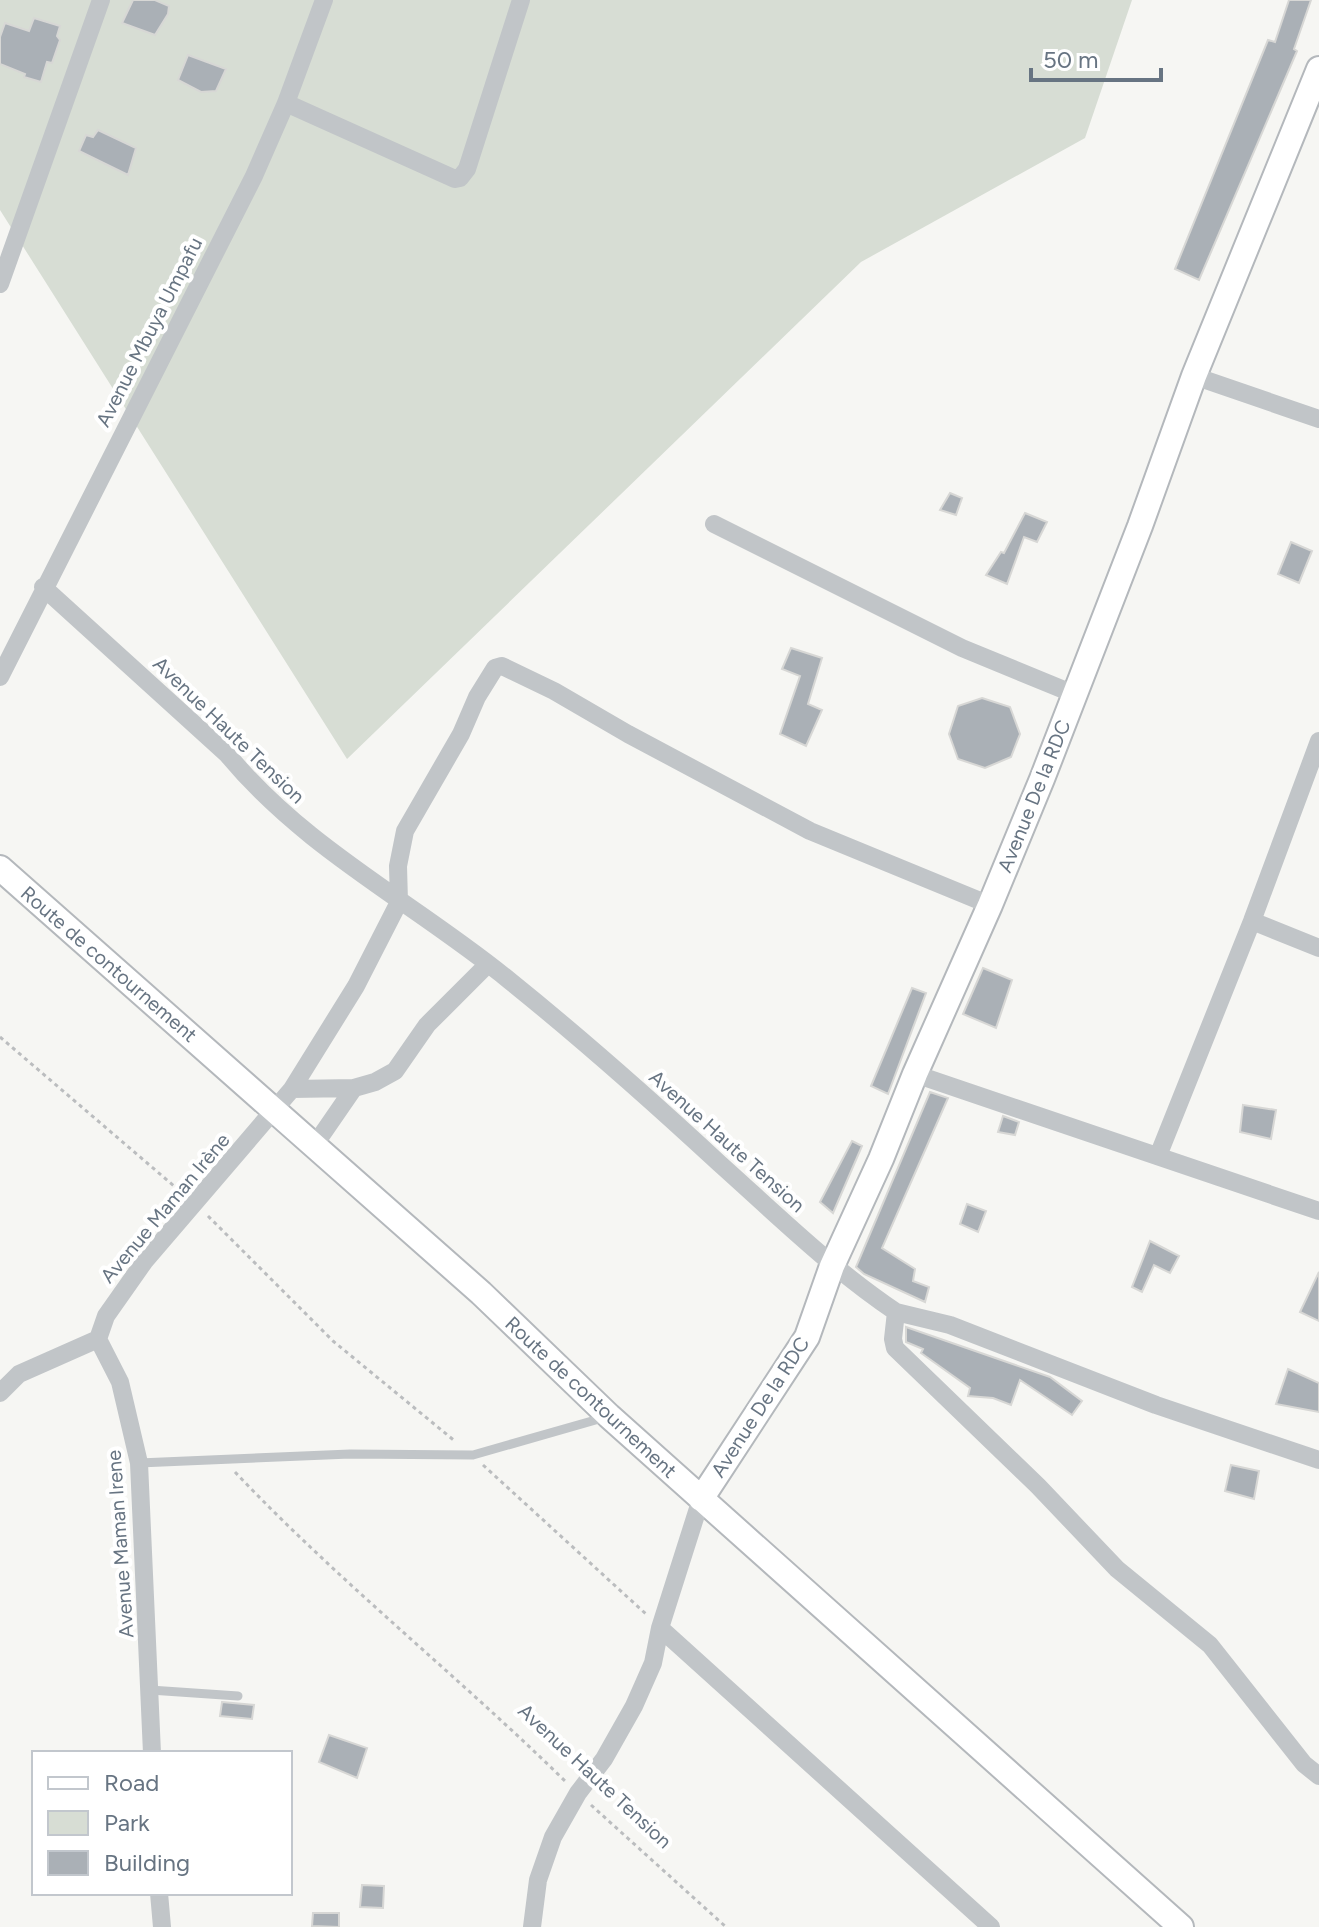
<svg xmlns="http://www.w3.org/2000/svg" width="1319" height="1927" font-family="Figtree,sans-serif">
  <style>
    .green { fill: #d7ddd4 }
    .building { fill: #aab0b6; stroke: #d7d7d5; stroke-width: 2 }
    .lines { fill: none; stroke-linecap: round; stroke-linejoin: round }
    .secondary-casing { stroke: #b4b8bc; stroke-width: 28 }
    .path { stroke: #bbbdbf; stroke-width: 3; stroke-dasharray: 4 4; stroke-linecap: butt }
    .lane { stroke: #c1c5c8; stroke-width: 9 }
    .street { stroke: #c1c5c8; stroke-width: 18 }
    .secondary { stroke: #fff; stroke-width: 24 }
    .labels { text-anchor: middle; stroke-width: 8; stroke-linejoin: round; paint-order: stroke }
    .street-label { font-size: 20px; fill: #677482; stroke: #fff }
  </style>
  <rect width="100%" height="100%" fill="#f6f6f3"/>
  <!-- green -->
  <path class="green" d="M0,0H1132L1085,138L861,262L347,759L0,210Z"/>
  <!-- building -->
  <path class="building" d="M133,0H155L169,6L168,14L155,35L122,23Z
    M1289,0H1311L1294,49L1297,51L1199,280L1175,269L1268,40L1275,42Z
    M34,18L60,26L57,36L60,40L52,63L47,62L41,82L24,77L25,74L0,64V37L5,23L29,31Z
    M188,55L226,69L216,91L201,92L178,80Z
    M98,130L136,148L128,175L79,151L86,135L93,137Z
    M950,493L962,498L956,515L940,510Z
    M1025,513L1047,522L1037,542L1024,537L1007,584L986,575L1001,552L1004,553Z
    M1291,542L1312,551L1299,583L1278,574Z
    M791,648L822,658L808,704L822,710L806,746L780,734L800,676L782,669Z
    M982,698L1010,707L1020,734L1011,757L985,768L958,759L949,734L958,706Z
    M983,968L1012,980L996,1028L963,1014Z
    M912,988L926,993L888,1094L871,1086Z
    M930,1092L948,1098L882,1248L915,1269L913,1281L929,1287L925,1302L864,1274L856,1267Z
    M1243,1105L1276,1110L1271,1139L1240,1132Z
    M1003,1116L1019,1122L1015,1135L998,1132Z
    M852,1141L862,1146L833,1213L820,1202Z
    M967,1204L986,1211L978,1232L960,1224Z
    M1150,1241L1179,1256L1170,1273L1154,1265L1142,1292L1132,1287Z
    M1319,1272V1321L1300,1312Z
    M906,1327L1050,1377L1082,1401L1072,1415L1020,1380L1011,1405L993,1398L968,1396L970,1388L921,1353L923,1349L906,1342Z
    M1288,1369L1319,1383V1412L1276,1404Z
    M1231,1465L1259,1471L1254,1499L1225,1491Z
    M222,1702L254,1705L252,1719L220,1716Z
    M329,1735L367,1748L357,1778L319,1762Z
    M362,1885L384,1886L383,1908L360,1907Z
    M313,1913H339V1927L312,1926Z"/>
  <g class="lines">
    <defs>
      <path id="secondary" d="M0,868L481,1293L609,1416L1181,1927
        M701,1499L807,1337L832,1266L881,1159L915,1074L990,905L1042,779L1140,526L1194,376L1319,69"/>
    </defs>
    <!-- secondary casing -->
    <use href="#secondary" class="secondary-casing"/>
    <!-- path -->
    <path class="path" d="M0,1037L181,1192
      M208,1216L333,1341L456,1442
      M483,1465L646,1614
      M235,1472C338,1581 457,1675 565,1781
      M591,1805L726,1927"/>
    <!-- lane -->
    <path class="lane" d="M139,1463L350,1454L473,1455L606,1417
      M150,1690L238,1696"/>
    <!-- street -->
    <path class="street" d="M286,103L455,179L460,178L467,169L521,0
      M0,284L101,0
      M1194,376L1319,419
      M714,524L962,648L1074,694
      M43,587L227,754C305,849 416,904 510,981C582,1039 652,1101 720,1164C777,1215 832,1269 896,1312L893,1339L895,1348L1038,1486L1117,1569L1210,1645L1304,1764L1319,1776
      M0,677L254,176L286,103L324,0
      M1252,921L1319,948
      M915,1074L1319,1211
      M292,1089L354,1088L375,1082L395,1071L427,1025L488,964
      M314,1146L354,1088
      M1158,1156L1252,921L1319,741
      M896,1312L950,1325L1156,1405L1319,1460
      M98,1339L106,1316L144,1262L292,1089L356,986L399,902L398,866L405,831L461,734L477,697L495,668L502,666L554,691L628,734L810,831L990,905
      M98,1339L120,1382L139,1463L152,1753
      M0,1393L19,1374L98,1339
      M660,1628L991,1927
      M159,1893L162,1927
      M532,1927L538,1880L553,1837L578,1793L604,1759L634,1706L653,1663L660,1628L701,1499"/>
    <!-- secondary -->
    <use href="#secondary" class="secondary"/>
  </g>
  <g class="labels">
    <!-- street labels -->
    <g class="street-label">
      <text transform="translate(149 332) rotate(-63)" y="7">Avenue Mbuya Umpafu</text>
      <text transform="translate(229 730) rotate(44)" y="7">Avenue Haute Tension</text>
      <text transform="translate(1034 796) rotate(-68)" y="7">Avenue De la RDC</text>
      <text transform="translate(109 964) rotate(41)" y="7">Route de contournement</text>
      <text transform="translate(727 1141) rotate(42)" y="7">Avenue Haute Tension</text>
      <text transform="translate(165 1208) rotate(-50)" y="7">Avenue Maman Irène</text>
      <text transform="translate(591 1397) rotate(43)" y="7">Route de contournement</text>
      <text transform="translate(760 1407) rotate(-57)" y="7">Avenue De la RDC</text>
      <text transform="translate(120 1544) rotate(-94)" y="7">Avenue Maman Irene</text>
      <text transform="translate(595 1776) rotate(43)" y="7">Avenue Haute Tension</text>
    </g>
  </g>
  <!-- legend -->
  <rect x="32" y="1751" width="260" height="144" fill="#ffffff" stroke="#c2c7cd" stroke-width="2"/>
  <rect x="48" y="1777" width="40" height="12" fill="#ffffff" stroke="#c2c7cd" stroke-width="2"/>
  <text x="104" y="1791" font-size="24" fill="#677482">Road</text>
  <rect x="48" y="1811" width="40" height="24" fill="#d7ddd4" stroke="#c2c7cd" stroke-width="2"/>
  <text x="104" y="1831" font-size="24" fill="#677482">Park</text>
  <rect x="48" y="1851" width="40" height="24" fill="#aab0b6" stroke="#c2c7cd" stroke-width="2"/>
  <text x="104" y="1871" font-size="24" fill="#677482">Building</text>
  <!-- scale -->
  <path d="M1031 68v12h130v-12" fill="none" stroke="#677482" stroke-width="4"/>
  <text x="1043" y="68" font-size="24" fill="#677482" stroke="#ffffff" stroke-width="6" paint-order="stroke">50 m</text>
</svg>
